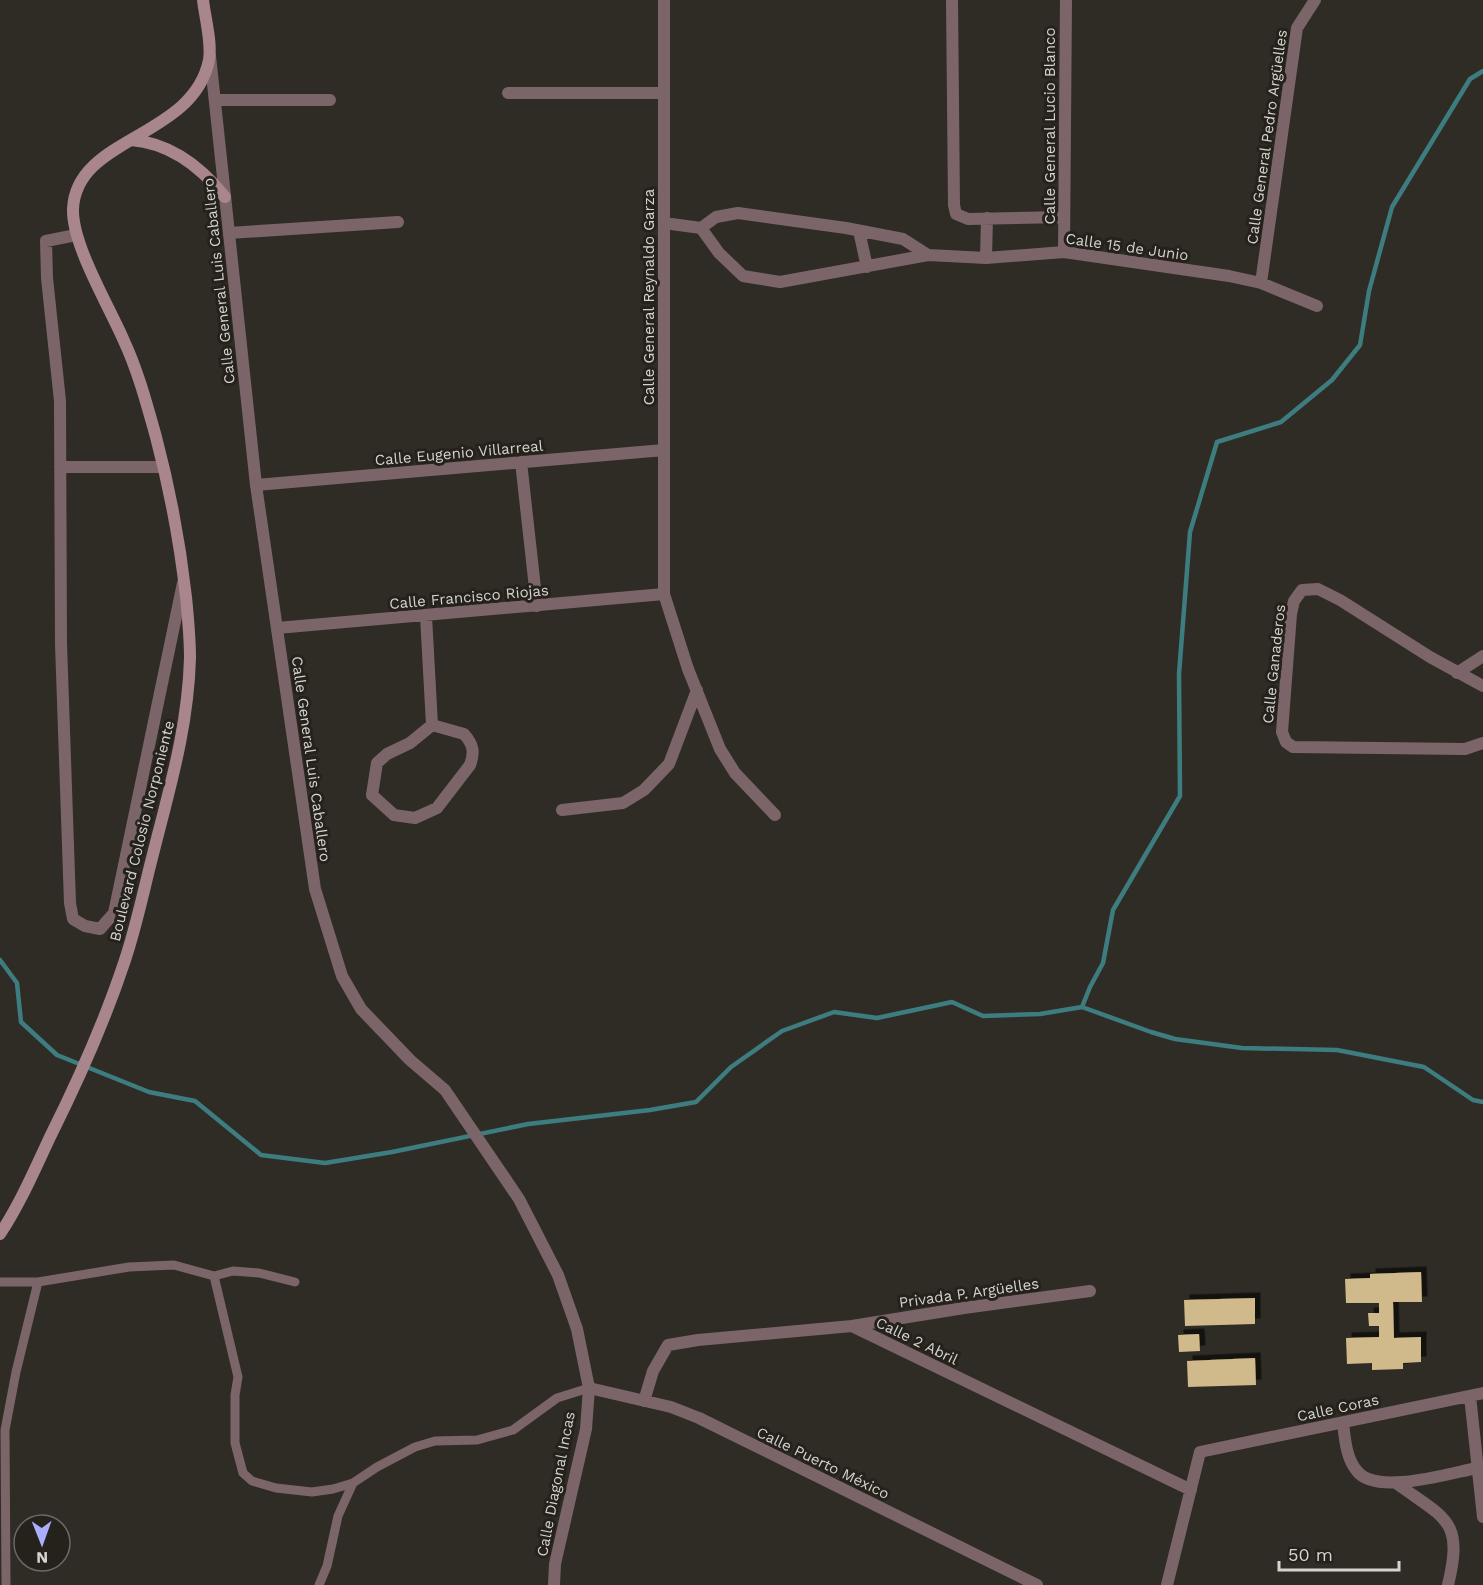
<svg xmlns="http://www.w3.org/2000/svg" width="1483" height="1585" font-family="'Work Sans',sans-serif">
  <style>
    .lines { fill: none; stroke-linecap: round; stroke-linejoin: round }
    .stream { stroke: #3d7d80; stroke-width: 4.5 }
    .building { fill: #d0b98b; filter: url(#shadow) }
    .service { stroke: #7c6569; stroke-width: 9 }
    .minor { stroke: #7c6569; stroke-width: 12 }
    .tertiary { stroke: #7c6569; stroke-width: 12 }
    .secondary { stroke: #a9858c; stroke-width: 12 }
    .labels { text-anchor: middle; stroke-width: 6; stroke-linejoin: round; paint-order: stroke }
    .street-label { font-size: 15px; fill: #d5d3d0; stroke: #25221c }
  </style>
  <defs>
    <filter id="shadow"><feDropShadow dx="5.5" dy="-5.5" stdDeviation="0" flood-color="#0009"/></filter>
  </defs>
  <rect width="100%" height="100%" fill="#2f2c26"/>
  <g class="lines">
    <!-- stream -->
    <path class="stream" d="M0,960L17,983L21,1022L57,1055L149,1092L195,1101L261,1155L325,1163L392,1152L528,1124L650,1110L696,1102L731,1067L782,1031L834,1012L877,1018L952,1002L983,1016L1040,1014L1082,1007L1090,987L1103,963L1113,910L1180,796L1179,674L1190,532L1217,442L1281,422L1332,380L1360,345L1369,291L1392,207L1470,79L1483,71
      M1082,1007L1151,1032L1175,1039L1242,1048L1337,1050L1424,1067L1473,1100L1483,1102"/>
  </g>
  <!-- building -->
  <path class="building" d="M1421,1272L1422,1302H1393L1394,1338L1421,1337V1362L1403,1363V1369L1372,1370V1363L1347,1364L1346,1338L1379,1337V1326H1369L1368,1313H1379V1303H1346L1345,1279L1370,1278V1274Z
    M1255,1298V1324L1185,1326L1184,1300Z
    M1199,1334L1200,1351L1179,1352L1178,1335Z
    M1255,1358L1256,1385L1188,1387L1187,1361Z"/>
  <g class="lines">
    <!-- service -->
    <path class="service" d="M214,1276L238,1377L235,1395V1443L243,1473L252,1481L276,1488L312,1492L333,1489L353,1483
      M0,1282H38L129,1267L174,1265L214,1276L233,1271L259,1273L295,1282
      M6,1585L5,1430L16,1372L38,1282
      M319,1585L327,1566L338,1516L353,1483L377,1467L415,1447L435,1441L477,1440L513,1430L557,1398L589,1388"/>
    <!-- minor -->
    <path class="minor" d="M664,0V594L688,669L720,749L735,773L775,815
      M952,0L954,205L956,214L968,219L1064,217
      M508,93H664
      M215,100H330
      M664,223L701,228L716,217L738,213L846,228L903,239L928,255L986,258L1064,252L1229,276L1261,283L1317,306
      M701,228L719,253L743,276L780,282L928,255
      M859,231L867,267
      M229,233L398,222
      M76,235L46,241L47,278L60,401L61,644L70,903L73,919L85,926L100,929L114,913L183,583
      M1064,252L1066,0
      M986,258L987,218
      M1261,283L1297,28L1315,0
      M521,462L537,606
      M60,467H163
      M256,485L664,450
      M426,616L432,725L410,743L387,754L377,763L372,795L394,815L415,818L437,808L470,765C475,752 473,744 464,734L432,725
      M277,628L664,594
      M1457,673L1483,656
      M1483,686L1430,657L1340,600L1318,589L1302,590L1294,601L1291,614L1282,732L1286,742L1293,747L1465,749L1483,743
      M562,810L623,803L644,790L669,764L697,690
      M852,1326L1191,1490
      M589,1388L671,1407L699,1418L1037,1585
      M1470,1396L1483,1517
      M644,1401L653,1371L668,1345L698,1340L852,1326L964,1308L1090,1291
      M1343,1423C1345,1439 1346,1458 1357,1471C1376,1496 1450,1473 1477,1468
      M1396,1483C1445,1519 1464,1519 1448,1585
      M1167,1585L1200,1452L1483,1393"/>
    <!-- tertiary -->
    <path class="tertiary" d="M210,56L256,485L315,889L342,976L361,1009L410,1060L445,1090L519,1199L558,1275L577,1329L589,1388L586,1429L555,1564L554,1585"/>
    <!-- secondary -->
    <path class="secondary" d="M131,140C171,143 201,167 225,197
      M0,1234C20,1204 35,1169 50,1137C78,1081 104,1023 124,963C136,928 143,893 152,858C169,790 188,729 190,658C190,638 188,617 186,597C180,543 170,490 156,437C147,405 138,371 124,341C109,306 72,245 73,209C76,136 193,139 209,60C212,42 205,18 203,0"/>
  </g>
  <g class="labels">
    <!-- street labels -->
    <g class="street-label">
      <text transform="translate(1050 126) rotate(-90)" y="5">Calle General Lucio Blanco</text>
      <text transform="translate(1267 137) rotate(-82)" y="5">Calle General Pedro Argüelles</text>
      <text transform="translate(1127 247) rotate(8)" y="5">Calle 15 de Junio</text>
      <text transform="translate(219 281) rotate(-96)" y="5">Calle General Luis Caballero</text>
      <text transform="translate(649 297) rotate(-90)" y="5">Calle General Reynaldo Garza</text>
      <text transform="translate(459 453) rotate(-5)" y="5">Calle Eugenio Villarreal</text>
      <text transform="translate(469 597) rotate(-5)" y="5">Calle Francisco Riojas</text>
      <text transform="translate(1274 664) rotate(-84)" y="5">Calle Ganaderos</text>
      <text transform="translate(311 759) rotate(82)" y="5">Calle General Luis Caballero</text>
      <text transform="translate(142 831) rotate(-76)" y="5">Boulevard Colosio Norponiente</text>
      <text transform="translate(969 1293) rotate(-8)" y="5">Privada P. Argüelles</text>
      <text transform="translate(917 1341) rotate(26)" y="5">Calle 2 Abril</text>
      <text transform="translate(1338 1408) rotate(-12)" y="5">Calle Coras</text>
      <text transform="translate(823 1463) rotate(26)" y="5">Calle Puerto México</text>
      <text transform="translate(556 1484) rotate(-79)" y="5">Calle Diagonal Incas</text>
    </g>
  </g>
  <!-- north arrow -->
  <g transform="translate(42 1543) rotate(179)"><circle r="28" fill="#25221c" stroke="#6b6964" stroke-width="1.5"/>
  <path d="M0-4.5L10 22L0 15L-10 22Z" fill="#aaaffb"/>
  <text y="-9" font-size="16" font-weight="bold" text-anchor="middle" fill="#d5d3d0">N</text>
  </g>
  <!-- scale -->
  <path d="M1279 1561v9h120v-9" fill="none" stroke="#d5d3d0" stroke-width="3"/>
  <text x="1288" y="1561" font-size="18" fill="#d5d3d0" stroke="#25221c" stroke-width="4.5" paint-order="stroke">50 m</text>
</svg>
